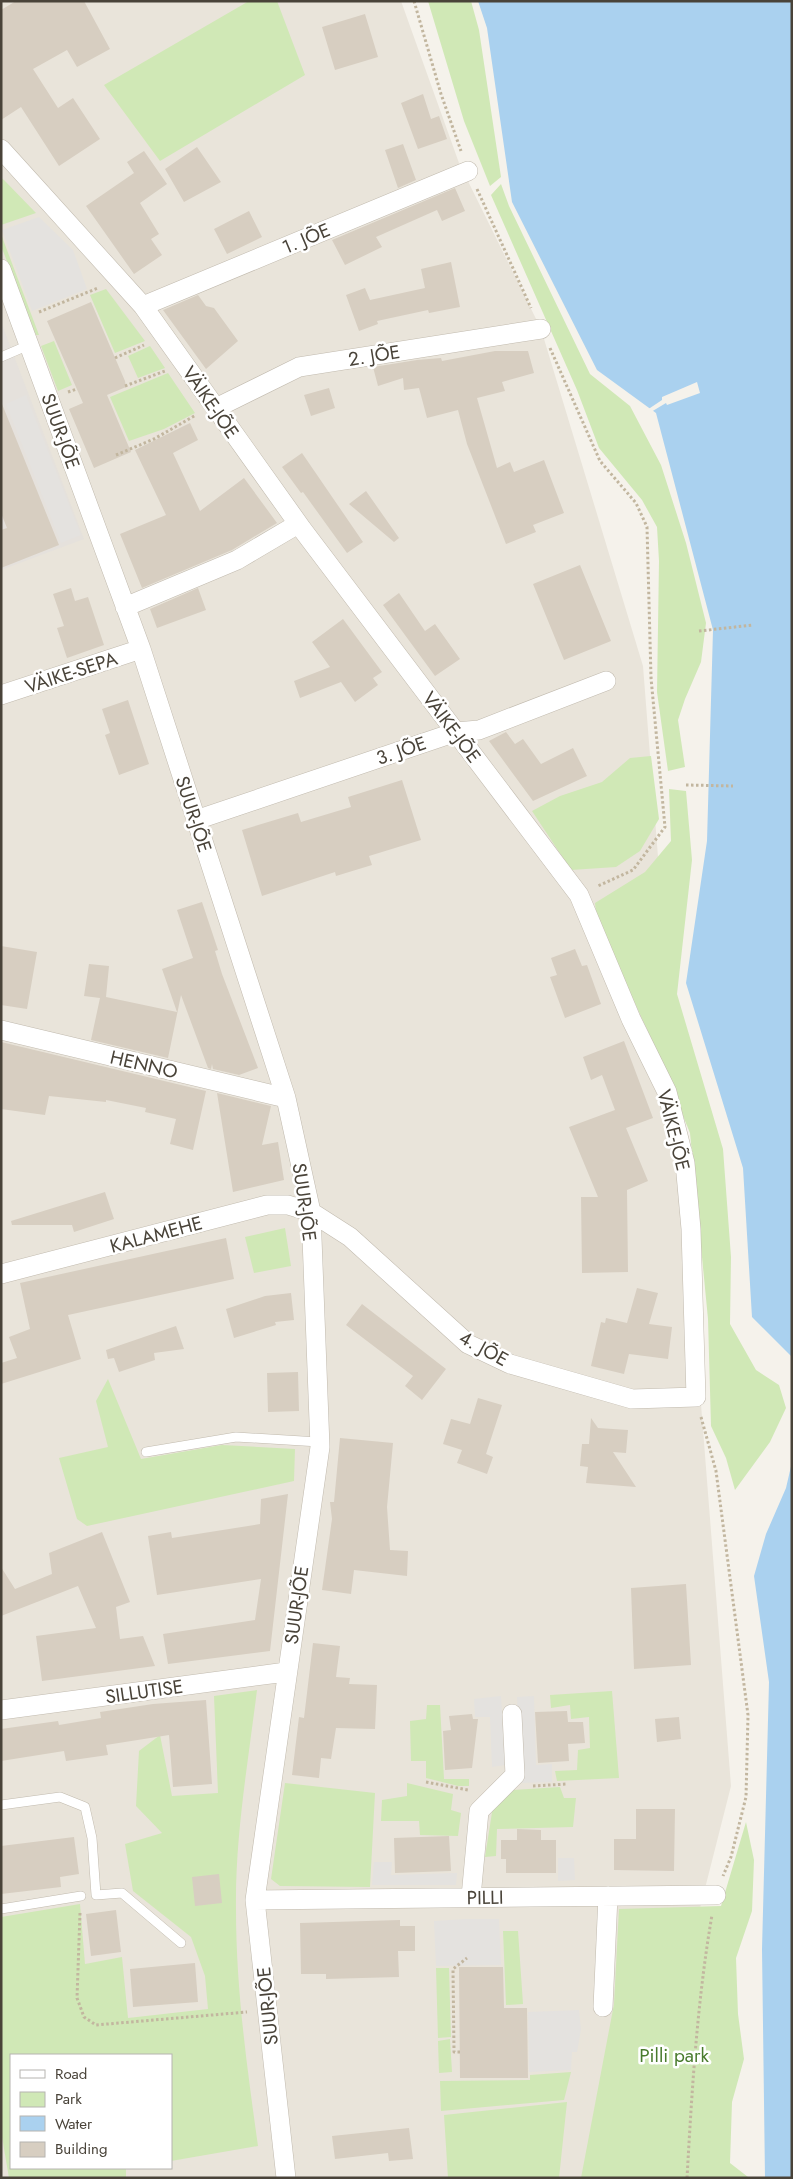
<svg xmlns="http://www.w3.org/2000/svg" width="793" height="2179" font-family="Jost,sans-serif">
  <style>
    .residential { fill: #e9e4da; fill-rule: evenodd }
    .industrial { fill: #e5e1dc }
    .green { fill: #d0e8b6 }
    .parking { fill: #e4e2df }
    .water { fill: #aad1ef }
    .pier { fill: #f5f2eb }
    .building { fill: #d7cec1 }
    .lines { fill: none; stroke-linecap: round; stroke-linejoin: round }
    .lane-casing { stroke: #c1baae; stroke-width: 10 }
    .street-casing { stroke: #c1baae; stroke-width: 20 }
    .path { stroke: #c2b69f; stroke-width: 3; stroke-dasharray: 2.5 2.5; stroke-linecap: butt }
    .lane { stroke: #fff; stroke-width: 9 }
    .street { stroke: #fff; stroke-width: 19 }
    .labels { text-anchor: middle; stroke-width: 5; stroke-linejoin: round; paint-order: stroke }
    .street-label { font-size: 19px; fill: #494339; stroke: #fff }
    .park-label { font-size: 19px; fill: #497b2d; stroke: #fff }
  </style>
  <rect width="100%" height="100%" fill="#f5f2eb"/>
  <!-- residential -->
  <path class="residential" d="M1,1H401L459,163L541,329L643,666L731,1786L699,1912L680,2178H1ZM11,2055H171V2168H11Z"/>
  <!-- industrial -->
  <path class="industrial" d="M1,322L84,539L1,570Z"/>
  <!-- green -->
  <path class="green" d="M249,1H277L305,75L160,161L104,85Z
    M428,1H471L479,30L501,177L490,186L464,121Z
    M1,178L4,180L36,213L1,225Z
    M501,184L509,206L590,374L630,406L661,465L686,543L706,623L701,662L685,699L678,720L685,767L668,771L657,692L659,561L657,527L642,500L599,448L577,390L491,195Z
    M1,234L39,335H36L1,246Z
    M106,289L145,341L115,353L90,295Z
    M54,341L72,385L58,391L41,346Z
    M150,346L165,368L138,378L128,356Z
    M168,373L195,413L164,429L129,441L110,397Z
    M651,756L659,819L640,851L616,867L571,870L532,811L560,796L602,782L630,758Z
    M669,789L686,791L692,860L677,994L723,1149L731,1257L730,1324L756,1370L779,1385L786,1408L770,1442L735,1490L726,1458L711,1426L708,1319L690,1133L651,1038L597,921L595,903L645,872L671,841Z
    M285,1228L291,1266L254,1273L245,1237Z
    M108,1379L141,1459L222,1445L295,1449L294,1481L87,1526L77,1519L59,1458L108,1447L96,1401Z
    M257,1690C248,1763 235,1836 236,1909C236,1989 247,2067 258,2146L171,2161V2055H11V2168H134L126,2169V2178H9L1,2131V1917L80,1904L85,1964L122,1957L128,2018L208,2009L205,1976L191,1937L133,1891L125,1844L162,1833L136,1806L139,1751L160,1735L172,1796L218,1793L214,1696Z
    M612,1691L619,1778L557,1781L555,1771L577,1770L578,1750L590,1748L589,1717L571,1719L570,1705L551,1708L550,1695Z
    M427,1705H440L444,1779H469V1786H458L426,1778V1761H411L410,1721L426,1719Z
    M285,1783L375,1793L370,1887L280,1886L271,1879Z
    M407,1783L453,1794L451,1810L461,1813L458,1836L420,1835L419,1821H381L382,1800L407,1796Z
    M560,1787L564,1798H576L573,1827L497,1829L496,1856L485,1857L493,1806L513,1790Z
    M746,1822L754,1860L752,1911L736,1958L738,2014L744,2059L732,2102L730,2163L748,2177L581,2178L614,2004L619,1909L721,1906Z
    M503,1931H518L523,2004L506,2005Z
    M436,1968H449L451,2037L438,2038Z
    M450,2039L452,2072L439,2073L438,2041Z
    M571,2072L564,2100L441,2111L440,2081L530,2080V2075Z
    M567,2102L559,2178H448L444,2115Z"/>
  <!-- parking -->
  <path class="parking" d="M39,217L73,250L87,289L32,311L2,230Z
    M26,395L81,535L61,543L6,404Z
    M501,1696L505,1765L492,1767L490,1717H475L474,1699Z
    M534,1696L536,1765L552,1764V1782L520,1783L517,1697Z
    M558,1858H574L575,1880L558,1881Z
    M374,1862H392L391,1875L457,1873L456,1885H372Z
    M466,1919H499L501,1965L436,1966L434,1921Z
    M579,2010L581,2029L577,2052H572L571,2070L529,2072L528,2012Z"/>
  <!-- water -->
  <path class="water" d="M478,1H792V1357L752,1317L743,1168L686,983L707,841L713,630L656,413L597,370L512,202L487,28Z
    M792,1462V2178H765L762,1949L769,1682L754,1576L766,1534L786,1488Z"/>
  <!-- pier -->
  <path class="pier" d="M697,382L700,393L667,405L666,403L651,412L647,410L662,400V397Z"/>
  <!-- building -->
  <path class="building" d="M16,1H84L110,49L77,67L67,50L33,69L58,108L73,98L100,139L59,166L21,107L1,120V10Z
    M365,14L378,57L335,70L322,27Z
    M423,94L431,119L439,116L447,139L418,149L401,103Z
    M403,144L416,180L398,188L385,150Z
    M197,147L221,182L184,202L165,169Z
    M144,151L167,184L140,203L159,234L151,239L162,255L134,274L86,206L134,173L127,162Z
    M455,188L465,211L442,221L437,210L376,237L382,247L345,265L332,240Z
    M249,211L262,237L227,254L214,229Z
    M451,262L460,307L429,313L428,310L377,321L378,324L359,331L346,295L365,288L370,300L425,288L421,269Z
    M198,295L206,306L214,308L238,341L206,369L163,310Z
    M91,302L125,381L126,387L107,395L131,452L94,468L69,409L83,403L47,321Z
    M495,351H528L534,373L502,382L505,391L477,398L497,468L510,462L514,472L544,460L564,513L533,525L536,532L506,544L467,444L458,410L427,418L419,388L404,390L403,378L378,386L373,367L417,360L441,358L442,361Z
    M329,388L335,408L311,416L304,395Z
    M2,404L59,545L1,568V530L7,528L1,513Z
    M190,423L198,440L173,453L200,511L244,478L277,523L232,550L142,588L120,534L166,515L135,450Z
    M302,453L363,542L347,553L303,492L301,493L282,467Z
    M366,491L399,538L394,542L349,504Z
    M580,565L611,641L564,660L533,584Z
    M71,588L75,601L88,597L104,645L67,658L57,628L64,626L53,594Z
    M198,588L206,610L157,628L150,609Z
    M399,593L425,631L435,624L460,659L435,676L383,605Z
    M343,619L382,672L373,678L378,685L355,702L341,682L300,698L294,681L330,667L312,642Z
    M128,700L149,764L119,775L105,735L110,733L102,709Z
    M506,732L515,744L523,739L541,764L573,748L587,776L533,801L489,741Z
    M402,780L421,840L369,856L372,865L336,876L335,872L262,896L242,830L298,813L301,822L351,807L348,797Z
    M202,902L218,950L215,951L222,974L258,1068L239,1075L213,1069L212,1064L211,1069L208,1068L181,995L168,1058L91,1040L100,998L84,996L89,964L109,966L106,997L177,1012L162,969L193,958L177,910Z
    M1,946L37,952L27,1009L1,1005Z
    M575,949L582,966L587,965L601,1004L565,1018L550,977L557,975L551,958Z
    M624,1041L653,1118L626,1128L648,1181L627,1190L628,1272L582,1273L581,1197H598L569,1127L615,1110L602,1075L591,1080L583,1057Z
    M1,1042L206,1091L193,1150L170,1144L176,1119L145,1112L146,1108L106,1100V1102L49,1096L45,1115L1,1109Z
    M217,1093L271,1106L262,1145L278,1142L284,1180L233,1192Z
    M105,1192L114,1219L74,1232L72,1225H12L11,1221Z
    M226,1238L234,1279L68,1315L81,1359L1,1384V1363L17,1358L9,1337L30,1329L20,1283Z
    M637,1288L658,1293L649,1324L672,1327L668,1359L629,1354L624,1374L591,1366L601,1322L605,1323L606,1318L627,1323Z
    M291,1293L294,1320L275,1322L276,1325L234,1338L226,1309L265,1296Z
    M362,1304L446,1369L422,1400L405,1386L413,1376L346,1325Z
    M176,1326L184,1349L154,1353L155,1360L119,1372L114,1358L108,1359L106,1350Z
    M298,1372L299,1411L268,1412L267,1373Z
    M478,1398L502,1405L486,1454L493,1457L487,1474L457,1463L462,1450L443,1444L451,1419L470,1424Z
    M591,1418L598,1428L628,1430L626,1453L613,1452L636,1487L586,1483L588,1467L580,1466L582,1444H589Z
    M340,1438L393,1443L387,1507L390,1550L408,1551L407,1576L354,1570L351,1594L322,1590L332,1519L330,1502H334Z
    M288,1494L270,1651L168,1664L163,1634L255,1620L261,1579L157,1595L148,1536L171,1532L172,1538L260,1524L261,1499Z
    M102,1532L130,1602L116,1607L120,1639L143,1636L155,1666L42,1681L36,1636L96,1628L78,1586L1,1616V1567L15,1589L52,1574L49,1553Z
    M686,1584L691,1665L634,1669L631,1588Z
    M313,1643L340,1646L336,1677L350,1678L349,1684L377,1685L375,1729L336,1728L331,1759L321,1758L319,1778L292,1775L299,1717L304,1718Z
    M206,1700L212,1784L173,1787L169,1735L106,1745L108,1755L66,1761L64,1751L1,1761V1729L58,1721L59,1725L101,1718L100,1712L153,1704Z
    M567,1711L568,1722H583L585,1743L568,1744L569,1761L538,1763L535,1712Z
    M472,1714L473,1719H478L472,1768L445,1770L443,1731L451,1730L449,1716Z
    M679,1717L681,1739L657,1742L655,1719Z
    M636,1809H675L674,1871L614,1870V1839H636Z
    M517,1829L541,1830V1840H556V1873H506V1859H501V1840H517Z
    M449,1836L451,1871L395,1873L394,1838Z
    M74,1837L79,1874L60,1877L61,1887L1,1894V1846Z
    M219,1874L222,1903L195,1906L192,1877Z
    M116,1910L121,1952L91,1956L86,1914Z
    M400,1920V1926H415V1951H398L399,1977L326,1979V1974H301L300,1923Z
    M195,1963L198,2002L133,2007L130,1969Z
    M459,1967H503L504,2008H527L528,2078H460Z
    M409,2128L413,2159L389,2161L388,2153L335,2159L332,2136Z"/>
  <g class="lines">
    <defs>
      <path id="lane" d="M1,357L29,345
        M146,1452L236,1437L319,1442
        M1,1805L60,1797L85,1807L92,1838L96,1895L122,1893L181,1943
        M1,1909L81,1896"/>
      <path id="street" d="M1,149L143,306L302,529L579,895L631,1019L667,1092L685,1163L691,1229L696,1397L632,1399L510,1364L468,1344L350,1237L311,1212L288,1205H267L1,1274
        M1,269L141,649L286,1098L311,1212L320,1447L255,1900L286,2178
        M143,306L468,171
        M216,408L299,367L541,329
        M125,607L237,560L298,524
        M1,695L141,649
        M196,820L456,732L479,730L606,681
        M1,1030L286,1098
        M1,1710L286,1672
        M471,1897L479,1811L515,1775L512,1714
        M255,1900L716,1895
        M603,2007L608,1896"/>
    </defs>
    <!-- lane casing -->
    <use href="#lane" class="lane-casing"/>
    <!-- street casing -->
    <use href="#street" class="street-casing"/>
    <!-- path -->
    <path class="path" d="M414,1L441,94L461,151
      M477,189L531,308
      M39,312L98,288
      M550,348L600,461L636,503L647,527L651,678L665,827L633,870L598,886
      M115,358L144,345
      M125,386L165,371
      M68,392L77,389
      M116,455L154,439L196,415
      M699,631L753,625
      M686,785L733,786
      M701,1417L716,1471L748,1715L746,1797L731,1857L723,1876
      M426,1782L468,1790
      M533,1786L567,1784
      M80,1913L77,1998L84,2017L96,2025L247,2012
      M460,2052H454L453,1969L467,1958
      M687,2178C692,2090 697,2002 712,1915"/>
    <!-- lane -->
    <use href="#lane" class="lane"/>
    <!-- street -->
    <use href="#street" class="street"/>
  </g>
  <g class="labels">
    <!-- street labels -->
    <g class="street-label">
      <text transform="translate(306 238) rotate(-23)" y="7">1. JÕE</text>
      <text transform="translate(374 355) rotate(-9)" y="7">2. JÕE</text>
      <text transform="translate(211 402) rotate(55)" y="7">VÄIKE-JÕE</text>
      <text transform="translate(61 431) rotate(70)" y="7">SUUR-JÕE</text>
      <text transform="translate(71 672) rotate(-18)" y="7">VÄIKE-SEPA</text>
      <text transform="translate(452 727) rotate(53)" y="7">VÄIKE-JÕE</text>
      <text transform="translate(401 750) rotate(-19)" y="7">3. JÕE</text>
      <text transform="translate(194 814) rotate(72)" y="7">SUUR-JÕE</text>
      <text transform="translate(144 1064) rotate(13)" y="7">HENNO</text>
      <text transform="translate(674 1130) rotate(76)" y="7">VÄIKE-JÕE</text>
      <text transform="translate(305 1202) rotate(82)" y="7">SUUR-JÕE</text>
      <text transform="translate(156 1234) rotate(-15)" y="7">KALAMEHE</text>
      <text transform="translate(484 1348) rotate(29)" y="7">4. JÕE</text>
      <text transform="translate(296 1605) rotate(-82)" y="7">SUUR-JÕE</text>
      <text transform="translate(144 1691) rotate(-8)" y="7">SILLUTISE</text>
      <text transform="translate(485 1897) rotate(-1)" y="7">PILLI</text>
      <text transform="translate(267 2006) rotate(-96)" y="7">SUUR-JÕE</text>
    </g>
    <!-- park labels -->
    <g class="park-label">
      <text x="674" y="2062">Pilli park</text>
    </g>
  </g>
  <!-- border -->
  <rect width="793" height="2179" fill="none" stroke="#494339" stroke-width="5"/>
  <!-- legend -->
  <rect x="10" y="2054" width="162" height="115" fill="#ffffff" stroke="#b6b4b0"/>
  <rect x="20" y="2070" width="25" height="8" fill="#ffffff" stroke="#b6b4b0"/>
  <text x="55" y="2079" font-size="15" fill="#494339">Road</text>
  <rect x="20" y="2092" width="25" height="15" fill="#d0e8b6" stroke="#b6b4b0"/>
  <text x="55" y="2104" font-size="15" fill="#494339">Park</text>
  <rect x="20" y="2116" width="25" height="15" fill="#aad1ef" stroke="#b6b4b0"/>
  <text x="55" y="2129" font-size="15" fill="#494339">Water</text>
  <rect x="20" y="2142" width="25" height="15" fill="#d7cec1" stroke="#b6b4b0"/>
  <text x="55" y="2154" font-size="15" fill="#494339">Building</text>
</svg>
